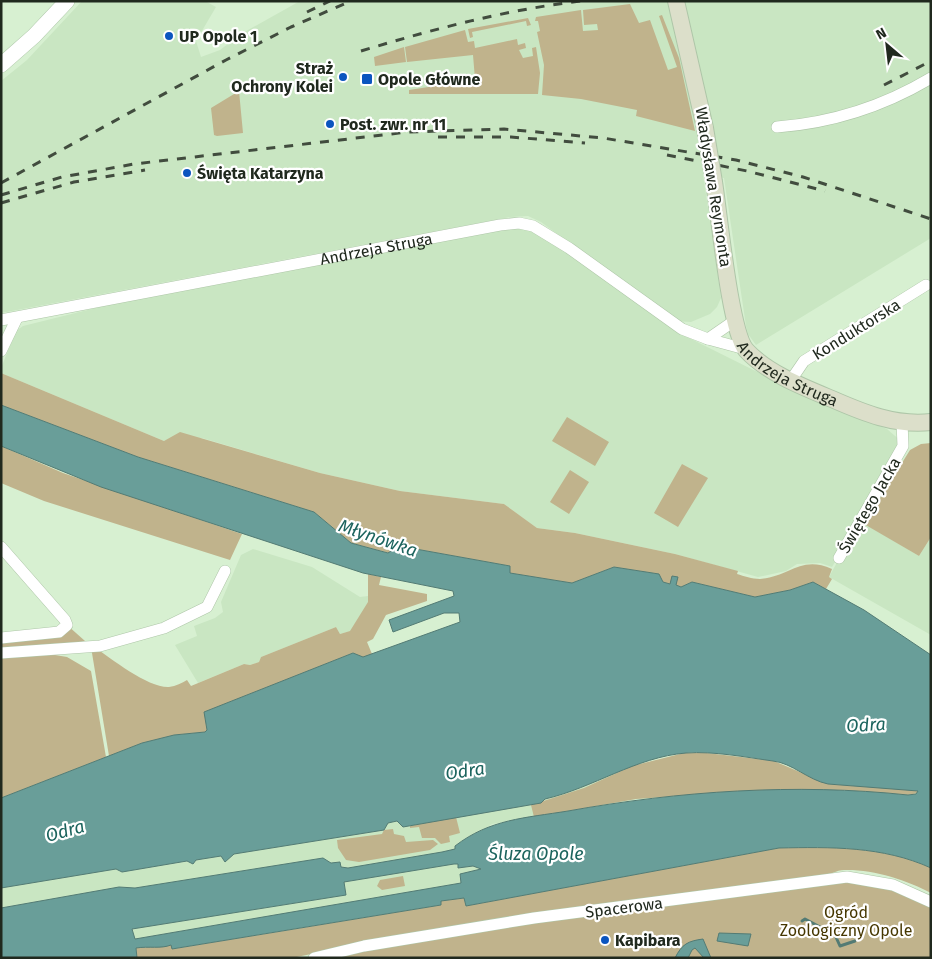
<svg xmlns="http://www.w3.org/2000/svg" width="932" height="959" font-family="'Fira Sans',sans-serif">
  <style>
    .built { fill: #c9e6c2 }
    .green { fill: #c0b38c }
    .water { fill: #699e99; stroke: #537b74; fill-rule: evenodd }
    .lines { fill: none; stroke-linecap: round; stroke-linejoin: round }
    .stream { stroke: #537b74; stroke-width: 3 }
    .minor-casing { stroke: #aec6a8; stroke-width: 12 }
    .tertiary-casing { stroke: #aec6a8; stroke-width: 16 }
    .secondary-casing { stroke: #aec6a8; stroke-width: 18 }
    .minor { stroke: #fff; stroke-width: 11 }
    .tertiary { stroke: #fff; stroke-width: 15 }
    .secondary { stroke: #dcdfca; stroke-width: 16 }
    .rail { stroke: #414c3e; stroke-width: 3; stroke-dasharray: 9 9; stroke-linecap: butt }
    .secondary-bridge-casing { stroke: #aec6a8; stroke-width: 18; stroke-linecap: butt }
    .secondary-bridge { stroke: #dcdfca; stroke-width: 16 }
    .poi-dot { fill: #0b55bf; stroke: #fff; stroke-width: 2 }
    .labels { text-anchor: middle; stroke-width: 4.5; stroke-linejoin: round; paint-order: stroke }
    .poi-label { font-size: 16px; font-weight: bold; fill: #20291e; stroke: #fff; text-anchor: start }
    .street-label { font-size: 16px; fill: #20291e; stroke: #fff }
    .park-label { font-size: 16px; fill: #463701; stroke: #fff }
    .water-label { font-size: 18px; font-style: italic; fill: #1c645e; stroke: #fff }
  </style>
  <rect width="100%" height="100%" fill="#d7f0d1"/>
  <!-- built -->
  <path class="built" d="M82,1H205L216,7L196,41L201,57L220,50L241,34L300,1H931V238L756,345L748,334L746,326L724,178L703,174L721,298L717,307L710,314L691,322L675,321L541,222L528,216L510,217L1,313V81L27,60Z
    M517,226L529,227L565,248L675,331L820,403L887,429L902,442L890,468L832,567L820,563L797,564L786,571L758,577L675,554L575,533L537,528L504,504L400,491L320,473L202,438L164,441L1,373V368L16,331L23,326L124,301Z
    M860,521L919,556L931,537V635L829,577Z
    M253,549L312,567L360,597L368,596L369,602L351,631L340,634L336,627L261,657L259,662L250,665L244,664L198,683L175,645L197,636L194,626L215,618L223,612L221,602L241,555Z
    M615,773L841,790L636,799L492,824L456,849L442,852L349,868L341,867L323,858L135,888L119,887L1,908V888L116,869L122,872L222,856L225,862L234,854L384,830L388,823L398,821L404,827L541,803L545,799Z
    M453,864H458L459,868L473,866L481,869L460,874L461,883L134,939L132,929L346,895L344,882Z"/>
  <!-- green -->
  <path class="green" d="M630,4L639,23L650,20L668,70L677,67L659,16L662,15L679,58L695,131L636,116L637,110L581,99L542,95L544,65L537,32L540,31L538,21H535L536,17L581,10L583,31L598,30L597,24L584,25L583,10Z
    M528,18L531,25L527,26L526,21L472,32L473,37L470,38L468,29Z
    M465,30L468,42L474,41L475,48L517,39L518,45L525,43L526,48L519,50L523,58L533,56L532,48L536,47L540,73L538,94H409V90L435,86V84L475,79L473,55L407,62L405,47Z
    M404,47L406,62L375,66L374,57Z
    M239,91L243,133L217,136L214,135L211,108Z
    M1,373L164,441L180,432L320,473L400,491L504,504L537,528L575,533L675,554L738,571L737,574C744,576 752,579 760,579C790,577 800,555 832,569L829,577L832,579L826,589L813,582L790,590L755,597L692,582L681,587L675,585L677,577L670,584L663,582L658,574L614,567L572,583L509,573L510,566L399,546L389,553L351,543L314,512L138,457L1,405Z
    M567,417L609,442L595,466L552,441Z
    M931,443V537L919,556L864,524L910,450L921,444Z
    M1,446L63,473L242,534L230,560L44,501L1,483Z
    M682,464L708,478L678,527L654,513Z
    M570,470L589,482L569,514L550,502Z
    M368,574L381,577L379,585L427,594V601L386,615L373,639L367,642L372,654L363,658L353,653L205,712L207,730L205,732L174,735L142,743L109,756L91,647H94C112,659 148,688 169,687C176,686 182,683 187,680L191,686L244,664L250,665L259,662L261,657L336,627L340,634L350,631L368,602Z
    M67,625L85,641L43,653L67,657L91,671L106,757L1,798V638Z
    M684,753H707L774,761L828,784L916,789L918,793L908,795L841,790H808L678,796L636,799L534,817L531,805L584,788L632,766Z
    M456,817L460,833L449,836L450,842L441,844L435,838H422L419,827L410,828V826Z
    M393,829L394,834L404,836L406,842L433,840L438,844L430,850L359,862L346,860L338,848L337,840L382,834L384,830Z
    M779,848C830,847 883,846 931,868V893C907,880 872,869 844,870C837,870 829,875 822,877L364,943L292,958H137L136,948L172,945L173,949L441,905L440,901L464,898L466,906Z
    M403,876L405,886L382,890L377,886L380,880Z
    M849,880L892,888L931,906V958H330L463,931Z"/>
  <!-- water -->
  <path class="water" d="M1,405L138,457L314,512L351,543L388,553L399,546L510,566V573L572,583L614,567L659,574L663,582L670,584L672,576L678,577L676,585L681,587L692,582L755,597L790,590L813,582L864,610L931,655V868C883,846 830,847 779,848L466,906L464,898L441,901V905L172,949L171,945C161,949 149,946 136,948L137,958H1V908L119,887L135,888L323,858L331,863L340,862L341,867L348,868L442,852L455,849V846C490,819 525,818 568,811C679,791 796,783 908,795L916,794L918,791L828,784C808,780 792,763 773,761C744,757 714,751 686,753C636,757 593,788 545,799L541,803L403,827L397,821L388,823L384,830L234,854L225,862L221,856L196,860L193,864L187,861L122,872L116,869L1,888V798L142,743L174,735L205,732L207,730L204,712L353,653L363,657L460,622L459,613H444L393,632L389,620L454,596L453,591L363,573L101,487L1,446ZM454,864H458V868L473,866L481,869L460,874L461,883L135,939L132,929L346,895L344,882Z
    M719,933L751,934L748,946L717,941Z
    M703,939L711,958H704L695,948L692,950L688,958H675C682,944 688,941 703,939Z"/>
  <g class="lines">
    <!-- stream -->
    <path class="stream" d="M802,921L805,919L835,935L840,946L855,941"/>
    <defs>
      <g id="minor">
        <path d="M777,127C831,123 884,106 931,78"/>
        <path id="s1" d="M1,320L500,225L519,223L533,226L569,248L682,329L708,339L745,349"/>
        <path d="M708,339L734,321"/>
        <path d="M1,351L17,318"/>
        <path d="M791,380L804,361L926,285"/>
        <path d="M1,547L65,620L67,625L59,632L1,638"/>
        <path d="M839,558L903,446L902,422"/>
        <path d="M1,653L100,646L164,628L207,607L225,571"/>
        <path d="M314,958L364,946L534,918L847,877L893,885L931,902"/>
      </g>
      <path id="tertiary" d="M1,65L34,36L67,1"/>
      <g id="secondary">
        <path d="M676,1L705,128"/>
        <path id="s2" d="M714,182C719,213 730,331 746,350C767,373 803,387 832,399C864,413 895,426 931,422"/>
      </g>
    </defs>
    <!-- minor casing -->
    <use href="#minor" class="minor-casing"/>
    <!-- tertiary casing -->
    <use href="#tertiary" class="tertiary-casing"/>
    <!-- secondary casing -->
    <use href="#secondary" class="secondary-casing"/>
    <!-- minor -->
    <use href="#minor" class="minor"/>
    <!-- tertiary -->
    <use href="#tertiary" class="tertiary"/>
    <!-- secondary -->
    <use href="#secondary" class="secondary"/>
    <!-- rail -->
    <path class="rail" d="M307,12L330,1
      M361,51C434,29 505,10 581,1
      M884,85L931,61
      M438,137H511L585,143
      M667,155L747,171L825,191
      M1,183L226,60L291,27L351,1
      M1,195L62,177L134,164L408,132L504,129L603,138L736,160L803,177L931,219
      M1,203L74,182L145,170"/>
    <defs>
      <path id="secondary-bridge" d="M705,128L714,182"/>
    </defs>
    <!-- secondary-bridge casing -->
    <use href="#secondary-bridge" class="secondary-bridge-casing"/>
    <!-- secondary-bridge -->
    <use href="#secondary-bridge" class="secondary-bridge"/>
  </g>
  <!-- markers -->
  <g class="poi-dot">
    <circle cx="169" cy="36" r="5"/>
    <circle cx="343" cy="77" r="5"/>
    <rect x="361" y="73" width="12" height="12" rx="2.5"/>
    <circle cx="330" cy="124" r="5"/>
    <circle cx="187" cy="173" r="5"/>
    <circle cx="605" cy="940" r="5"/>
  </g>
  <g class="labels">
    <!-- poi labels -->
    <g class="poi-label">
      <text x="179" y="42">UP Opole 1</text>
      <text x="333" y="74" text-anchor="end">Straż<tspan x="333" dy="18">Ochrony Kolei</tspan></text>
      <text x="378" y="85">Opole Główne</text>
      <text x="340" y="130">Post. zwr. nr 11</text>
      <text x="197" y="179">Święta Katarzyna</text>
      <text x="615" y="946">Kapibara</text>
    </g>
    <!-- street labels -->
    <g class="street-label">
      <text transform="translate(714 187) rotate(81)" y="6">Władysława Reymonta</text>
      <text dy="6" stroke="none"><textPath href="#s1" startOffset="382">Andrzeja Struga</textPath></text>
      <text transform="translate(856 329) rotate(-32)" y="6">Konduktorska</text>
      <text dy="6" stroke="none"><textPath href="#s2" startOffset="220">Andrzeja Struga</textPath></text>
      <text transform="translate(869 505) rotate(-60)" y="6">Świętego Jacka</text>
      <text transform="translate(624 907) rotate(-7)" y="6">Spacerowa</text>
    </g>
    <!-- park labels -->
    <g class="park-label">
      <text x="846" y="918">Ogród<tspan x="846" dy="18">Zoologiczny Opole</tspan></text>
    </g>
    <!-- water labels -->
    <g class="water-label">
      <text transform="translate(378 538) rotate(19)" y="6">Młynówka</text>
      <text transform="translate(866 725) rotate(-3)" y="6">Odra</text>
      <text transform="translate(465 771) rotate(-8)" y="6">Odra</text>
      <text transform="translate(65 831) rotate(-15)" y="6">Odra</text>
      <text x="536" y="860">Śluza Opole</text>
    </g>
  </g>
  <!-- border -->
  <rect width="932" height="959" fill="none" stroke="#20291e" stroke-width="5"/>
  <!-- north arrow -->
  <g transform="translate(887 45) rotate(332)" stroke="#ffffff" stroke-width="4" paint-order="stroke">
  <path d="M0-4L9 19L0 12L-9 19Z" fill="#20291e"/>
  <text y="-8" font-size="14" font-weight="bold" text-anchor="middle" fill="#20291e">N</text>
  </g>
</svg>
